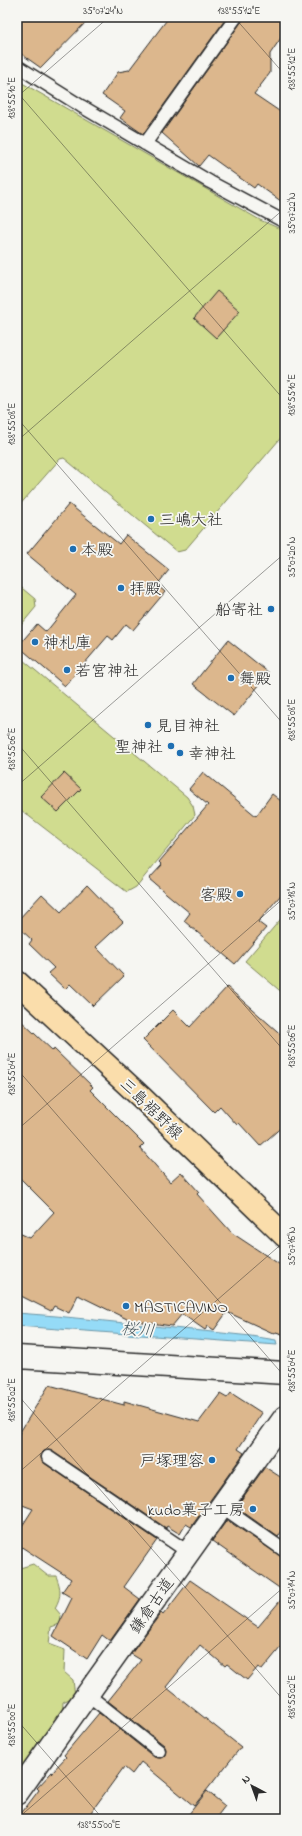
<svg xmlns="http://www.w3.org/2000/svg" width="302" height="1836" font-family="'Indie Flower','Klee One',sans-serif">
  <style>
    .green { fill: #d0dc8f; stroke: #7e845d }
    .water { fill: #95dbf7; stroke: #6b95a5 }
    .building { fill: #dcb78d; stroke: #2b2b2b }
    .lines { fill: none; stroke-linecap: round; stroke-linejoin: round }
    .service-casing { stroke: #2b2b2b; stroke-width: 15 }
    .minor-casing { stroke: #2b2b2b; stroke-width: 25 }
    .tertiary-casing { stroke: #2b2b2b; stroke-width: 25 }
    .primary-casing { stroke: #2b2b2b; stroke-width: 25 }
    .service { stroke: #f6f6f2; stroke-width: 12 }
    .minor { stroke: #f6f6f2; stroke-width: 22 }
    .tertiary { stroke: #f6f6f2; stroke-width: 22 }
    .primary { stroke: #faddab; stroke-width: 22 }
    .ticks { fill: none; stroke: #2b2b2b; stroke-width: 1; stroke-opacity: 0.45 }
    .poi-dot { fill: #1f6fb2; stroke: #f6f6f2; stroke-width: 1.5 }
    .labels { text-anchor: middle; stroke-width: 3.5; stroke-linejoin: round; paint-order: stroke }
    .poi-label { font-size: 16px; fill: #2b2b2b; stroke: #f6f6f2; text-anchor: start }
    .street-label { font-size: 16px; fill: #2b2b2b; stroke: #f6f6f2 }
    .water-label { font-size: 17px; font-style: italic; fill: #46575e; stroke: #f6f6f2 }
    .neatline { fill: none; stroke: #2b2b2b; stroke-width: 1.5 }
    .ticks-label { font-size: 10px; text-anchor: middle; fill: #2b2b2b }
  </style>
  <rect width="100%" height="100%" fill="#f6f6f2"/>
  <filter id="ink" filterUnits="userSpaceOnUse"><feTurbulence type="fractalNoise" baseFrequency=".025" numOctaves="2"/><feDisplacementMap in="SourceGraphic" scale="8" xChannelSelector="R" yChannelSelector="G"/><feConvolveMatrix kernelMatrix="1 2 1 2 8 2 1 2 1" color-interpolation-filters="sRGB"/></filter>
  <g filter="url(#ink)">
    <!-- green -->
    <path class="green" d="M17,80L260,220L285,231V433L185,550L177,552L64,458L60,459L17,508Z
      M17,584L35,599L36,607L17,630Z
      M17,655L187,797L193,806L195,815L136,887L127,892L17,807Z
      M285,914V995L245,961Z
      M33,1564L48,1576H56C61,1589 62,1595 55,1608L61,1615L60,1624L51,1627L49,1644L65,1650L64,1672L73,1680L75,1696L63,1702L62,1720L17,1782V1569Z"/>
    <!-- water -->
    <path class="water" d="M17,1313L56,1316L251,1336L276,1340L277,1345L17,1326Z"/>
    <!-- building -->
    <path class="building" d="M17,17H91L41,68L17,51Z
      M169,17H227L143,134L120,118L125,111L102,95L118,72L129,70Z
      M243,17H285V32L270,54V73L254,94L285,115V204L257,184L254,188L208,155L199,166L162,133L242,21Z
      M217,291L240,311L216,338L194,318Z
      M69,504L119,544L126,535L169,570L157,585L165,592L133,630L126,624L113,640L108,636L65,686L18,646L37,624L46,632L76,595L27,554Z
      M228,640L269,673L234,716L193,684Z
      M203,772L256,816L272,794L285,804V890L258,922L266,928L235,964L184,921L190,913L149,879L162,865L159,862L208,805L189,789Z
      M64,773L81,789L58,812L41,797Z
      M87,885L123,922L96,947L124,976L93,1006L70,984L65,989L48,973L54,968L29,944L32,940L17,926V921L42,894L61,912Z
      M227,987L285,1038V1124L260,1146L239,1123L237,1125L220,1106L214,1112L143,1040L173,1010L190,1027Z
      M17,1017L53,1051L54,1049L93,1087L90,1090L144,1144L140,1148L170,1182L181,1172L199,1192L197,1194L232,1233L285,1268V1335L276,1332L275,1334L227,1312L214,1330L208,1326L205,1330L182,1314L172,1326L129,1320L78,1295L69,1313L54,1306L51,1311L17,1294V1232L30,1238L54,1212L17,1175Z
      M49,1385L124,1405V1401L199,1422L220,1394L227,1398L231,1393L262,1413L238,1449L244,1453L191,1527L186,1524L180,1534L167,1526L166,1528L52,1451L48,1450L42,1452L41,1457L44,1463L157,1540L124,1587L140,1599L110,1641L102,1635L87,1659L53,1636L72,1598L62,1592L71,1579L17,1544V1534L33,1509L17,1503V1437Z
      M265,1467L285,1480V1526L278,1537L236,1507Z
      M227,1520L285,1559V1592L212,1541Z
      M190,1580L258,1627L285,1595V1642L262,1670L258,1667L247,1680L227,1664L225,1666L200,1645L166,1687L241,1747L194,1806L141,1762L132,1774L124,1767L86,1819H17L39,1790L37,1788L66,1757L64,1755L99,1713L154,1757L161,1758L165,1755L166,1749L164,1745L108,1701L141,1660L131,1654L161,1613L163,1615Z
      M207,1791L225,1806L215,1819H185Z"/>
    <g class="lines">
      <defs>
        <path id="service" d="M17,66L81,106L210,182L285,222
          M145,144L236,17
          M48,1457L188,1552
          M221,1506L285,1551
          M87,1694L159,1751"/>
        <path id="minor" d="M17,1793L285,1417"/>
        <path id="tertiary" d="M17,1357L285,1373"/>
        <path id="primary" d="M17,982L141,1097L285,1236"/>
      </defs>
      <!-- service casing -->
      <use href="#service" class="service-casing"/>
      <!-- minor casing -->
      <use href="#minor" class="minor-casing"/>
      <!-- tertiary casing -->
      <use href="#tertiary" class="tertiary-casing"/>
      <!-- primary casing -->
      <use href="#primary" class="primary-casing"/>
      <!-- service -->
      <use href="#service" class="service"/>
      <!-- minor -->
      <use href="#minor" class="minor"/>
      <!-- tertiary -->
      <use href="#tertiary" class="tertiary"/>
      <!-- primary -->
      <use href="#primary" class="primary"/>
    </g>
  </g>
  <!-- ticks -->
  <path class="ticks" d="M234,17L285,75M17,92L285,401M17,97L109,17M17,418L285,726M17,441L285,208M17,743L285,1052M17,786L285,553M17,1069L285,1377M17,1130L285,897M17,1394L285,1702M17,1474L285,1241M17,1720L103,1819M17,1819L285,1586"/>
  <!-- markers -->
  <g class="poi-dot">
    <circle cx="151" cy="519" r="4"/>
    <circle cx="73" cy="549" r="4"/>
    <circle cx="121" cy="588" r="4"/>
    <circle cx="271" cy="609" r="4"/>
    <circle cx="35" cy="642" r="4"/>
    <circle cx="67" cy="670" r="4"/>
    <circle cx="231" cy="678" r="4"/>
    <circle cx="148" cy="725" r="4"/>
    <circle cx="171" cy="746" r="4"/>
    <circle cx="180" cy="753" r="4"/>
    <circle cx="240" cy="894" r="4"/>
    <circle cx="126" cy="1306" r="4"/>
    <circle cx="212" cy="1460" r="4"/>
    <circle cx="253" cy="1509" r="4"/>
  </g>
  <g class="labels">
    <!-- poi labels -->
    <g class="poi-label">
      <text x="159" y="525">三嶋大社</text>
      <text x="81" y="555">本殿</text>
      <text x="129" y="594">拝殿</text>
      <text x="263" y="615" text-anchor="end">船寄社</text>
      <text x="43" y="648">神札庫</text>
      <text x="75" y="676">若宮神社</text>
      <text x="239" y="684">舞殿</text>
      <text x="156" y="731">見目神社</text>
      <text x="163" y="752" text-anchor="end">聖神社</text>
      <text x="188" y="759">幸神社</text>
      <text x="232" y="900" text-anchor="end">客殿</text>
      <text x="134" y="1312">MASTICAVINO</text>
      <text x="204" y="1466" text-anchor="end">戸塚理容</text>
      <text x="245" y="1515" text-anchor="end">kudo菓子工房</text>
    </g>
    <!-- street labels -->
    <g class="street-label">
      <text transform="translate(152 1108) rotate(44)" y="6">三島裾野線</text>
      <text transform="translate(151 1605) rotate(-55)" y="6">鎌倉古道</text>
    </g>
    <!-- water labels -->
    <g class="water-label">
      <text transform="translate(138 1329) rotate(5)" y="6">桜川</text>
    </g>
  </g>
  <!-- margin -->
  <rect width="302" height="1836" fill="none" stroke="#f6f6f2" stroke-width="44"/>
  <!-- north arrow -->
  <g transform="translate(252 1786) rotate(319)" stroke="#f6f6f2" stroke-width="3" paint-order="stroke">
  <path d="M0-3L7 15L0 10L-7 15Z" fill="#2b2b2b"/>
  <text y="-6" font-size="11" font-weight="bold" text-anchor="middle" fill="#2b2b2b">N</text>
  </g>
  <rect x="22" y="22" width="258" height="1792" class="neatline"/>
  <g class="ticks-label">
    <text x="103" y="14">35°07'24"N</text>
    <text x="239" y="14">138°55'12"E</text>
    <text transform="translate(291 69) rotate(-90)" y="4">138°55'12"E</text>
    <text transform="translate(11 98) rotate(-90)" y="4">138°55'10"E</text>
    <text transform="translate(291 213) rotate(-90)" y="4">35°07'22"N</text>
    <text transform="translate(291 395) rotate(-90)" y="4">138°55'10"E</text>
    <text transform="translate(11 424) rotate(-90)" y="4">138°55'08"E</text>
    <text transform="translate(291 557) rotate(-90)" y="4">35°07'20"N</text>
    <text transform="translate(291 720) rotate(-90)" y="4">138°55'08"E</text>
    <text transform="translate(11 749) rotate(-90)" y="4">138°55'06"E</text>
    <text transform="translate(291 901) rotate(-90)" y="4">35°07'18"N</text>
    <text transform="translate(291 1046) rotate(-90)" y="4">138°55'06"E</text>
    <text transform="translate(11 1074) rotate(-90)" y="4">138°55'04"E</text>
    <text transform="translate(291 1246) rotate(-90)" y="4">35°07'16"N</text>
    <text transform="translate(291 1371) rotate(-90)" y="4">138°55'04"E</text>
    <text transform="translate(11 1400) rotate(-90)" y="4">138°55'02"E</text>
    <text transform="translate(291 1590) rotate(-90)" y="4">35°07'14"N</text>
    <text transform="translate(291 1697) rotate(-90)" y="4">138°55'02"E</text>
    <text transform="translate(11 1725) rotate(-90)" y="4">138°55'00"E</text>
    <text x="99" y="1828">138°55'00"E</text>
  </g>
</svg>
